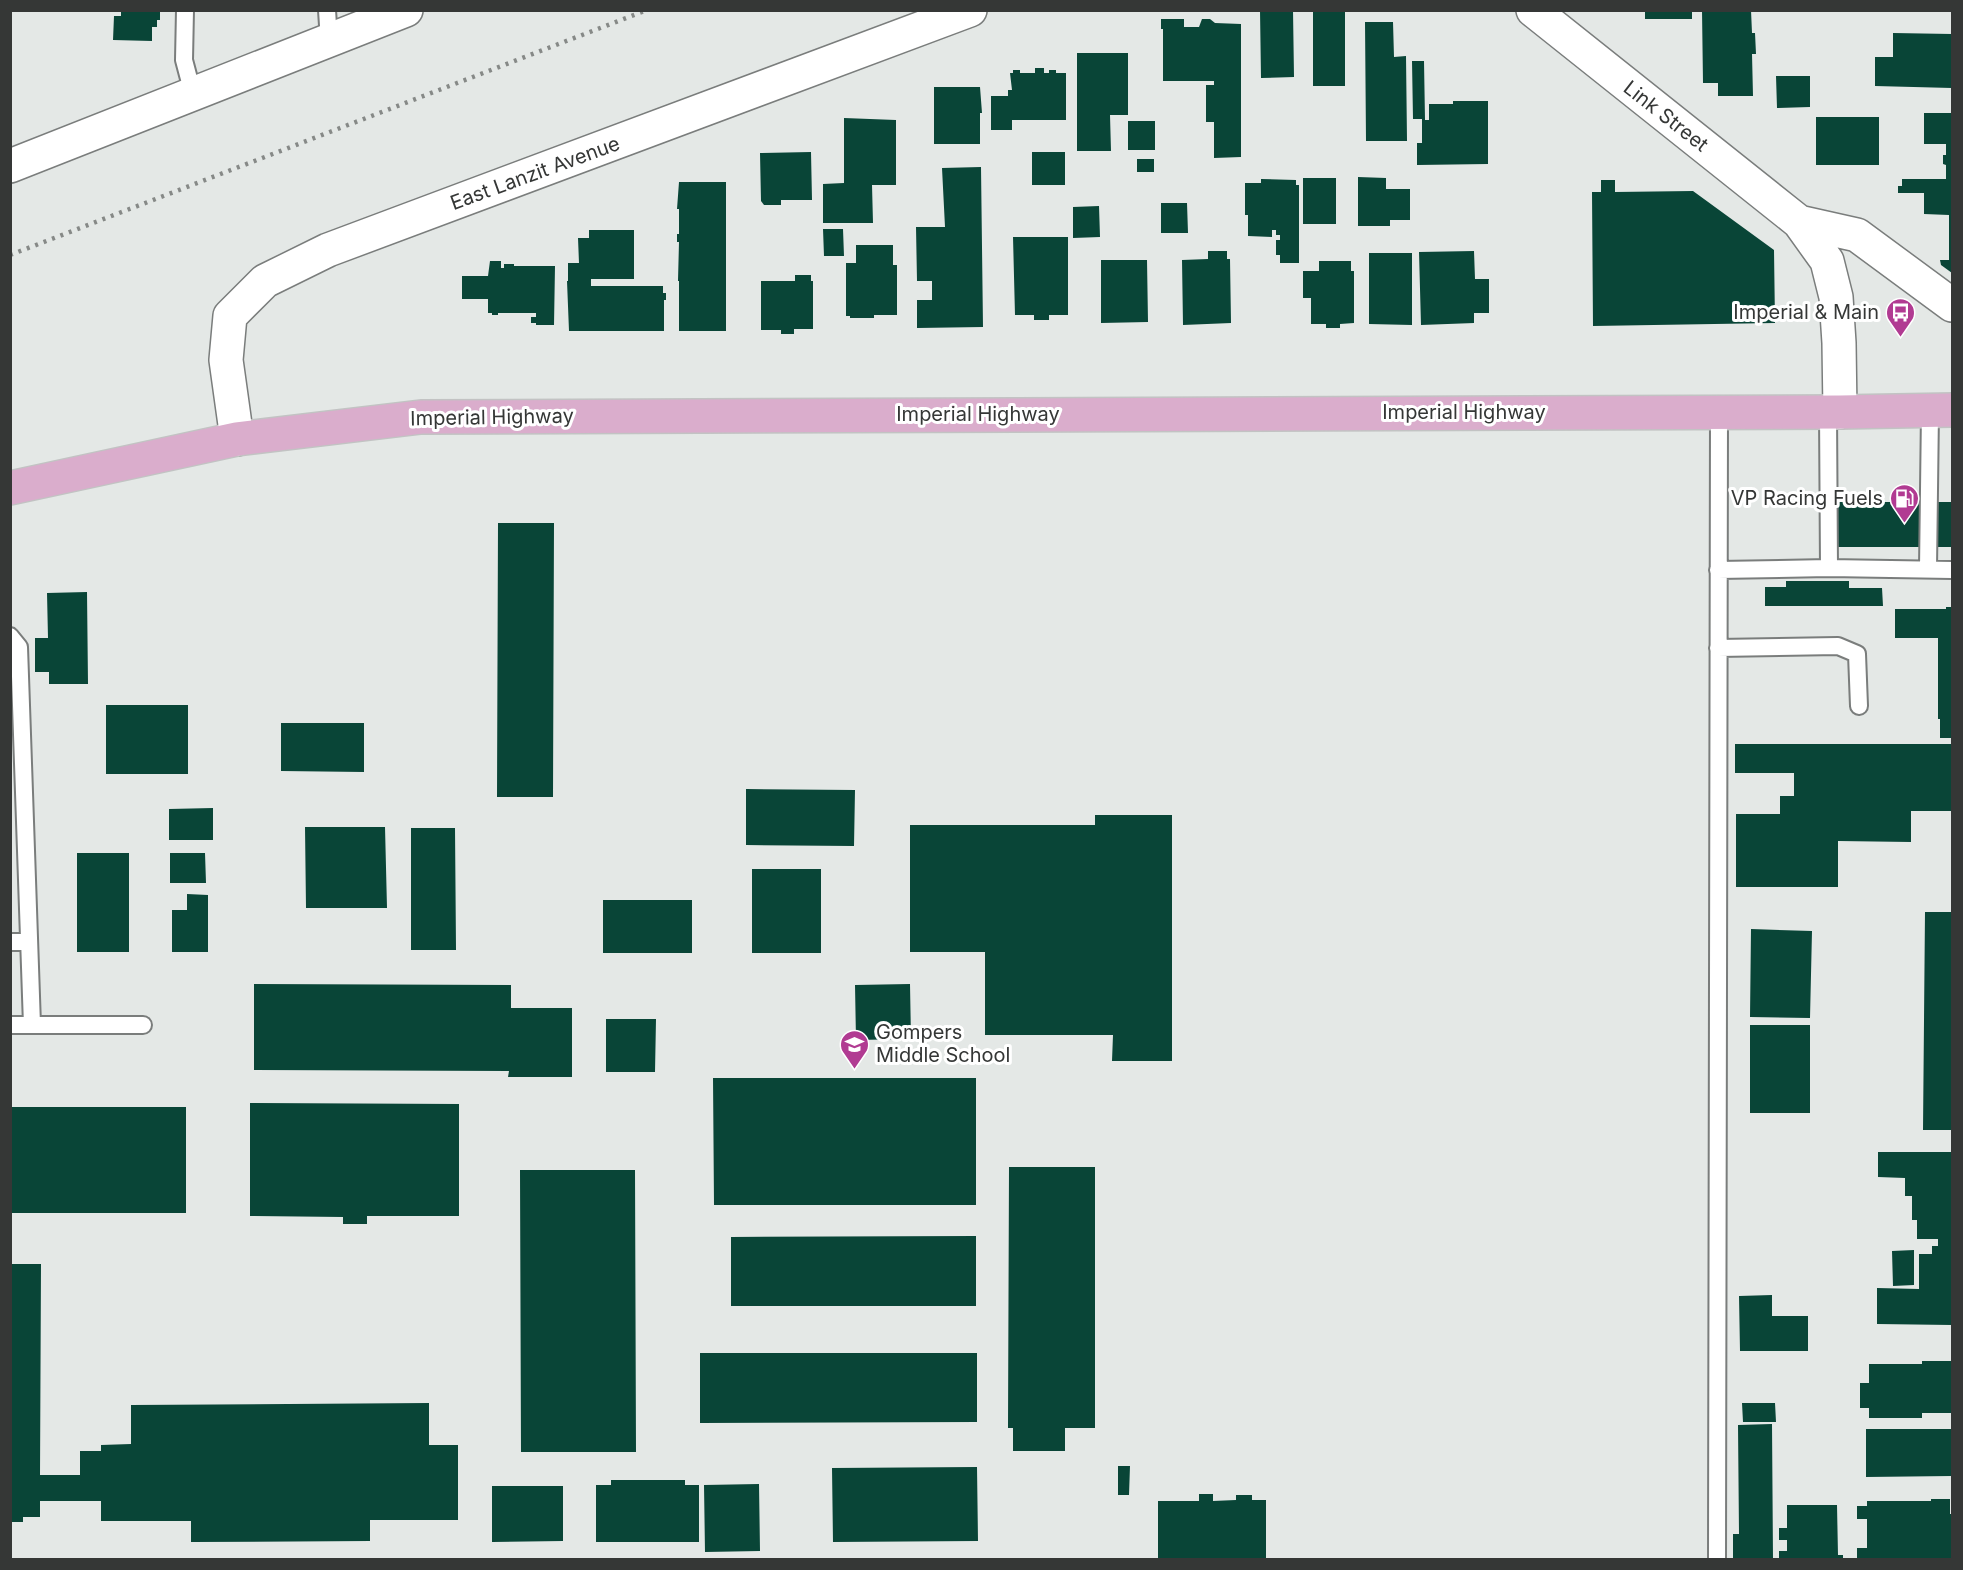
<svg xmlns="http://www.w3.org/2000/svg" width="1963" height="1570" font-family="Inter,sans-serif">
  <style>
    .building { fill: #094537 }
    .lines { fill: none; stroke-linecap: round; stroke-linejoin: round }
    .lane-casing { stroke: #7a7d7c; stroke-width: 20 }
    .street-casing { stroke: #7a7d7c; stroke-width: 36 }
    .primary-casing { stroke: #c2c3c3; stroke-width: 36 }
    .lane { stroke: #fff; stroke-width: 16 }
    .street { stroke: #fff; stroke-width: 33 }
    .primary { stroke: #daadcc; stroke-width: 33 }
    .rail { stroke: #868987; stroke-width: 4.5; stroke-dasharray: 3 6; stroke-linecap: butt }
    .labels { text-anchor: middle; stroke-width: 6; stroke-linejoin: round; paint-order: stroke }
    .street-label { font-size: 20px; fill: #353736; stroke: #fff }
    .poi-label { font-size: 20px; fill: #353736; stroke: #fff; text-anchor: end }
  </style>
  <rect width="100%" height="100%" fill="#e4e8e6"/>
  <!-- building -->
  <path class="building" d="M121,10H160V20H157V27H152V41L113,40L114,16H121Z
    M1260,10H1293L1294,77L1261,78Z
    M1313,10H1345V86H1313Z
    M1645,10H1692V19H1645Z
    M1702,10H1751L1752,33H1755L1756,54H1752L1753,96H1718V83H1703Z
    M1161,19H1184V27H1199L1202,19H1210L1215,23L1241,24V157L1214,158V122H1206V85H1214V81H1163V29H1161Z
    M1365,22H1393L1394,57L1406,56L1407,141H1366Z
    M1893,33L1952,34V88L1875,86V57H1893Z
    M1077,53H1128V115H1110L1111,151H1077Z
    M1412,61H1424L1425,120H1429V104H1453V101H1488V164L1417,165V143H1422V119H1413Z
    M1035,68H1044V73H1049V70H1056V73H1066V120H1012V130H991V96H1008V90H1012L1010,73H1013V70H1020V73H1035Z
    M1776,76H1810V107L1777,108Z
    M934,87H980L982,113H980V144H934Z
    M1924,113H1952V273L1941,265L1940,260H1949V215L1924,214V193H1898V186H1902V179H1946V165L1943,164V155H1946V144H1924Z
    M1816,117H1879V165H1816Z
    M844,118L896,120V185H872L873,223H823V184L844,183Z
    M1128,121H1155V150H1128Z
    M811,152L812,200H781V205H764L761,201L760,153Z
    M1032,152H1065V185H1032Z
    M1137,159H1154V172H1137Z
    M981,167L983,327L917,328V300H932V281H917L916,227H945L942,168Z
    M1358,177L1386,178V189H1410V220H1390V226H1358Z
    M1303,178H1336V224H1303Z
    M1261,179L1296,180V185H1299V263H1280V255H1276V240H1280V235H1276V230H1272V237L1248,236V215H1245V183H1261Z
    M1601,180H1615V192L1693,191L1774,250L1775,323L1593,326L1592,192H1601Z
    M679,182H726V331H679V281H678L679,242H677V234H679V209H677Z
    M1161,203H1187L1188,233H1161Z
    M1099,206L1100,237L1073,238V207Z
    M823,229H843L844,256H824Z
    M589,230H634V279H591V286H663V293H666V300H664V331H569L567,281H568V263H579L578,238H589Z
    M1013,237H1068V315H1049V320H1034V315H1015Z
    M856,245H893V265H897V315H874V318H850V316H846V263H856Z
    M1208,251H1227V259H1230L1231,323L1183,325L1182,260L1208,259Z
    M1474,251L1475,279H1489V313H1474V323L1421,325L1419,252Z
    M1369,253H1412V325L1369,324Z
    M1101,260H1147L1148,322L1101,323Z
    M490,261H501V268H504V264H514V266H555L554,325H536V323H531V317H536V313H498V315H492V313H488V299H462V276H488Z
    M1319,261H1351V271H1354V323L1340,324V328H1326V324H1311V298H1303V271H1319Z
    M795,275H811V281H813V329H794V334H781V330H761V281H795Z
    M1828,502H1952V547H1828Z
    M498,523H554L553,797H497Z
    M1786,581H1849V588H1882L1883,606H1765V587H1786Z
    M87,592L88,684H49V672H35V638H48L47,593Z
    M1946,607H1952V738H1940V719H1938V638H1895V609H1946Z
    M106,705H188V774H106Z
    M281,723H364V772L281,771Z
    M1735,744H1952V811H1911V842L1838,841V887H1736V814H1780V796H1794V773H1735Z
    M746,789L855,790L854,846L746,845Z
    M213,808V840H169V809Z
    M1095,815H1172V1061H1112L1113,1035H985V952H910V825H1095Z
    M305,827H385L387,908H306Z
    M411,828H455L456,950H411Z
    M77,853H129V952H77Z
    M170,853H205L206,883H170Z
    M752,869H821V953H752Z
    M187,894L208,895V952H172V910H187Z
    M603,900H692V953H603Z
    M1925,912H1952V1130H1923Z
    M1751,929L1812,931L1810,1018L1750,1017Z
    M254,984L511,985V1008H572V1077H508L509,1071L254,1070Z
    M910,984L911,1039L856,1040L855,985Z
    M606,1019H656L655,1072H606Z
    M1750,1025H1810V1113H1750Z
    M713,1078H976V1205H714Z
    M250,1103L459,1104V1216H367V1224H343V1217L250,1216Z
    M10,1107H186V1213H10Z
    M1878,1152H1952V1325L1877,1324V1288L1919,1289V1254H1932V1246H1938V1239H1917V1220H1912V1196H1905V1178L1878,1177Z
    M1009,1167H1095V1428H1065V1451H1013V1428H1008Z
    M520,1170H635L636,1452H521Z
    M976,1236V1306H731V1237Z
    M1914,1250V1285L1893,1286L1892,1251Z
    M10,1264H41L40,1475H80V1451H101V1445L131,1444V1405L429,1403V1445H458V1520H370V1541L191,1542V1521H101V1501H40V1517H23V1522H10Z
    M1772,1295V1316H1808V1351H1740L1739,1296Z
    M700,1353H977V1422L700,1423Z
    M1922,1361H1952V1413H1922V1418H1869V1408H1860V1383H1869V1364H1922Z
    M1742,1403H1775L1776,1422H1743Z
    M1772,1424L1773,1560H1733V1534H1739L1738,1425Z
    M1866,1429H1952V1476L1866,1477Z
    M1118,1466H1130L1129,1495H1118Z
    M977,1467L978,1541L833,1542L832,1468Z
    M611,1480H685V1485H699V1542H596V1485H611Z
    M759,1484L760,1551L705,1552L704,1485Z
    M492,1486H563V1541L492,1542Z
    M1199,1494H1213V1501L1236,1500V1495H1252V1500H1266V1560H1158V1501H1199Z
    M1931,1499H1950V1514H1952V1560H1857V1548H1867V1519H1857V1506H1867V1501H1931Z
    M1787,1505H1837L1838,1555H1843V1560H1779V1551H1787V1540H1779V1528H1787Z"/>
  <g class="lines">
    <defs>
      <path id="lane" d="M185,10L184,60L193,94
        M327,10L329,41
        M1828,412L1829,568L1952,570
        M1928,569L1930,411
        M1718,570L1829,568
        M10,636L19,647L32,1025
        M1718,648L1838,646L1857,654L1859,706
        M10,942H29
        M10,1025H143
        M1717,1560L1719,412"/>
      <path id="street" d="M1533,10L1799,222L1827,261L1836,297L1839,343L1840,412
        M10,166L406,10
        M1799,222L1857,235L1952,305
        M237,439L226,360L230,316L265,281L328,250L970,10"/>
      <path id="primary" d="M10,488L237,439L421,417L1840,412L1952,410"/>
    </defs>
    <!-- lane casing -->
    <use href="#lane" class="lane-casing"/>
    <!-- street casing -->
    <use href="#street" class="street-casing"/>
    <!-- primary casing -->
    <use href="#primary" class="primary-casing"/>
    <!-- lane -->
    <use href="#lane" class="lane"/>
    <!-- street -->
    <use href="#street" class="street"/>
    <!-- primary -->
    <use href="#primary" class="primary"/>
    <!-- rail -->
    <path class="rail" d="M10,255L647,10"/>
  </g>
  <!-- icons -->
  <defs>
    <symbol id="bus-pin" viewBox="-11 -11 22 30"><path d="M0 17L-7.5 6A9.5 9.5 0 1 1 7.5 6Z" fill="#b13b92" stroke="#fff"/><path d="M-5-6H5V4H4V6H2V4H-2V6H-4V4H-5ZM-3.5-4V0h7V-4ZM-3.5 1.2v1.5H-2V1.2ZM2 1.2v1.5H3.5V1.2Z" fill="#fff"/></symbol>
    <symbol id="fuel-pin" viewBox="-11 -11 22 30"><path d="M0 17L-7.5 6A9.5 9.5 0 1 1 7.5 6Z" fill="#b13b92" stroke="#fff"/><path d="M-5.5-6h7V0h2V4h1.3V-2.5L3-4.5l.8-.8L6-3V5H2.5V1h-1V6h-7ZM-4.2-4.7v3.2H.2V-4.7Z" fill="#fff"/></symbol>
    <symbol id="school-pin" viewBox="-11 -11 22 30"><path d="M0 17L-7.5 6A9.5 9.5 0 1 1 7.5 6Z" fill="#b13b92" stroke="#fff"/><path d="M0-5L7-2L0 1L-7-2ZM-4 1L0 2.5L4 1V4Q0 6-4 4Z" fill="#fff"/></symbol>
  </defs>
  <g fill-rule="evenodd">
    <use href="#bus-pin" x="1884" y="296" width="33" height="45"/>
    <use href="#fuel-pin" x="1888" y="482" width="33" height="45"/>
    <use href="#school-pin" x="838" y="1028" width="33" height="45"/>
  </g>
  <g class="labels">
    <!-- street labels -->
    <g class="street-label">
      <text transform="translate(1666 116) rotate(38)" y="7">Link Street</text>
      <text transform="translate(535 173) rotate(-20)" y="7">East Lanzit Avenue</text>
      <text x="1464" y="419">Imperial Highway</text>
      <text x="978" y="421">Imperial Highway</text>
      <text transform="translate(492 417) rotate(-1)" y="7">Imperial Highway</text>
    </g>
    <!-- poi labels -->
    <g class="poi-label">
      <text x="1879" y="319">Imperial &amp; Main</text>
      <text x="1883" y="505">VP Racing Fuels</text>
      <text x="876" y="1039" text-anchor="start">Gompers<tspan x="876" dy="23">Middle School</tspan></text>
    </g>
  </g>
  <!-- border -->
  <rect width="1963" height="1570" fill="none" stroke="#353736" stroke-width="24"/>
</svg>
